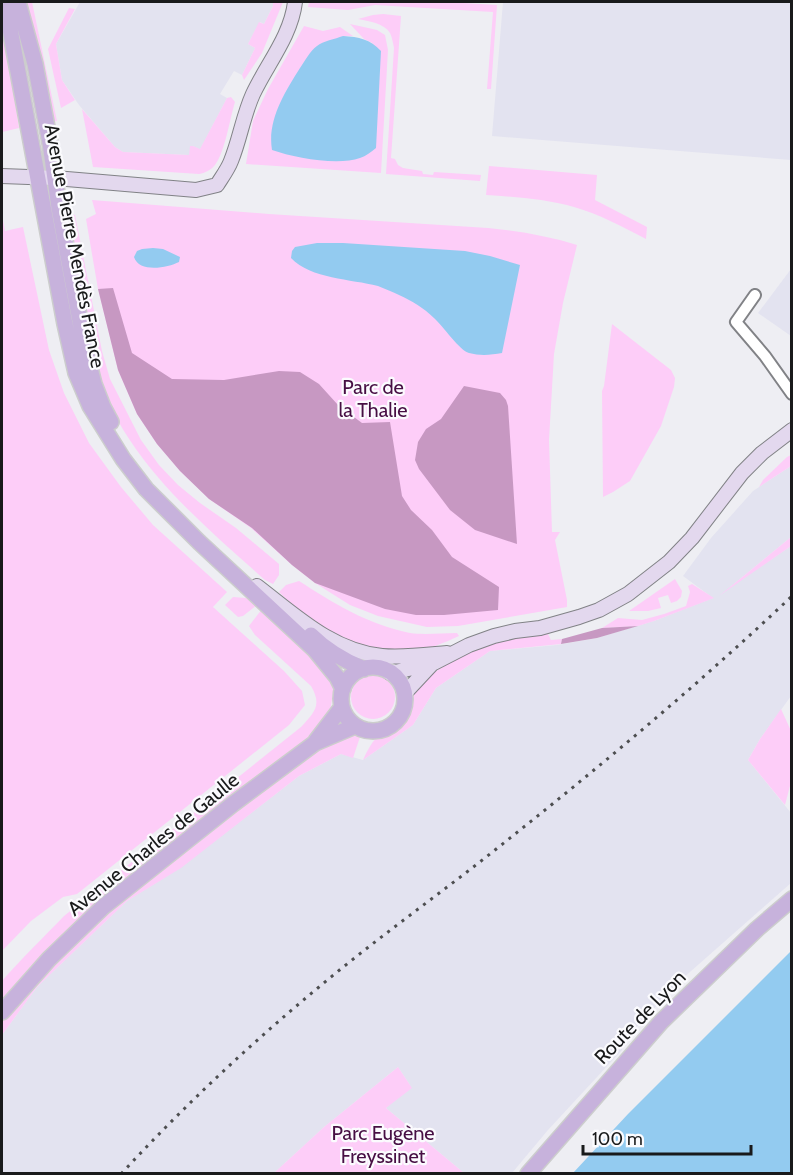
<svg xmlns="http://www.w3.org/2000/svg" width="793" height="1175" font-family="Cabin,sans-serif">
  <style>
    .built { fill: #e3e3f0 }
    .green { fill: #fdcdf8 }
    .forest { fill: #c798c2 }
    .water { fill: #93cbf0 }
    .lines { fill: none; stroke-linecap: round; stroke-linejoin: round }
    .street-casing { stroke: #818286; stroke-width: 14 }
    .secondary-casing { stroke: #818286; stroke-width: 16 }
    .primary-casing { stroke: #cccdcd; stroke-width: 18 }
    .street { stroke: #fff; stroke-width: 10 }
    .secondary { stroke: #e3d8ee; stroke-width: 14 }
    .primary { stroke: #c7b2dc; stroke-width: 15 }
    .rail { stroke: #4d4e50; stroke-width: 3; stroke-dasharray: 3 6; stroke-linecap: butt }
    .labels { text-anchor: middle; stroke-width: 4.5; stroke-linejoin: round; paint-order: stroke }
    .street-label { font-size: 20px; fill: #191a1b; stroke: #fbfbfe }
    .park-label { font-size: 20px; fill: #470f44; stroke: #fbfbfe }
  </style>
  <rect width="100%" height="100%" fill="#eeeef3"/>
  <!-- built -->
  <path class="built" d="M80,2H273V6L264,24L260,22L248,44L255,48L242,75L234,71L220,94L227,98L200,150L193,146L189,155L123,152L115,147L79,105L62,80L56,44Z
    M503,2H791V160L492,136Z
    M791,269V336L758,313Z
    M791,466V537L730,587L791,546V696L760,739L748,760L791,813V883L682,979L624,1040L622,1050L548,1130L512,1173H464L386,1108L410,1085L398,1067L324,1127L274,1173L2,1174V1035L37,987L127,901L181,867L299,776L341,754L363,760L413,725L436,688L490,651L557,645L597,638L654,621L713,598L683,576L711,538L753,491Z"/>
  <!-- green -->
  <path class="green" d="M23,2H32L57,121L52,122Z
    M273,2H283L262,53L244,80L242,75L255,48L248,44L259,22L264,24L273,6Z
    M309,2H447L497,5L491,89H487L493,12L375,5L348,10L308,7Z
    M69,8L75,9L56,44L62,80L75,100L61,108L48,49Z
    M383,14L401,16L391,158L395,159L398,165L403,168L422,171L423,174L433,175L434,172L481,175L480,181L386,174L394,48C393,43 392,37 390,33C384,23 368,21 358,19L373,15Z
    M2,20L19,128L2,132L3,106Z
    M350,24L377,30L385,35L388,50L381,173L246,164L253,121L268,89L304,26L323,31L340,27L353,36H343L374,44L364,39Z
    M231,97L235,102C230,118 225,152 215,165C211,170 205,173 199,174L93,167L82,109L115,147L123,152L189,155L190,146H193L200,149L227,98Z
    M489,166L597,175L595,200L647,227L646,239C623,227 599,214 574,207C545,199 516,197 486,195Z
    M92,200L269,214L488,228C518,231 548,236 577,245L563,303L554,354L549,440L552,532H560L555,540L567,600V607L458,626L427,627L378,616L350,605L315,583L292,565L251,528L209,499L180,471L157,444L137,414L118,370L98,289L86,219L96,214Z
    M70,214L75,215L102,351L110,379L141,440L159,465L178,485L200,503L236,528L279,564V575L273,584L265,580C192,515 117,453 91,355C88,340 86,325 83,310C78,278 72,247 67,215Z
    M2,215L5,231L23,227L49,350L64,393L89,443L121,487L153,525L227,592L213,607L284,671L302,691L305,705L289,725L77,894L63,897L31,921L2,951Z
    M612,324L671,370L675,378L674,387L661,426L630,481L613,492L603,497L602,391L604,386Z
    M791,455V466L759,487L763,480L787,457Z
    M791,537V546L719,596Z
    M675,579L682,591L681,597L677,601L671,603L668,595L658,598L661,608L648,611H629Z
    M299,581C333,603 369,625 410,633C424,635 442,633 457,633L459,636C444,643 427,650 411,652C402,653 374,650 364,649C338,644 298,611 279,592L286,585Z
    M692,584L714,598L654,621L638,626L602,628L618,618L642,620L664,614L686,606L690,592L688,586Z
    M233,597L246,598L257,605L243,616L238,617L225,605Z
    M262,609L326,668L334,687L330,712L302,745L252,780L110,891L30,967L2,1000V981C21,959 43,938 64,916L301,727C315,712 322,705 311,686L255,635L249,626Z
    M548,634L551,640L562,639L561,644L490,651L436,688L413,725L363,760C367,751 373,739 381,734C389,730 399,728 404,720C411,711 410,699 416,690C423,679 436,671 448,664C456,660 463,654 472,650C495,639 523,637 548,634Z
    M351 697a22 22 0 1 1 44 0a22 22 0 1 1-44 0Z
    M781,709L792,733L791,782L785,805L748,760L760,739Z
    M353,733L361,734L353,758L341,754L299,776L181,868L127,901L37,987L2,1035V1022L32,986L86,931L166,864L321,746Z
    M398,1067L412,1088L386,1108L464,1173H274L324,1127Z"/>
  <!-- forest -->
  <path class="forest" d="M113,288L132,353L172,379L224,380L279,371L300,372L319,384L338,405L362,423L390,422L402,496L411,510L432,530L452,557L499,587L498,610L444,615H416L385,609L315,583L292,565L252,528L209,499L180,471L157,444L137,414L118,370L98,289Z
    M464,386L500,393L506,400L508,406L517,544L475,530L450,510L419,469L415,460L418,442L426,429L441,419Z
    M638,626L597,638L561,644L562,639L602,628Z"/>
  <!-- water -->
  <path class="water" d="M343,36C359,37 370,39 381,51L376,148C371,152 366,156 360,158C338,166 295,158 272,150C267,120 285,92 300,68C305,61 310,51 317,46C323,41 335,39 343,36Z
    M317,243H343L465,251L490,256L520,265L502,353C491,355 480,356 469,353C460,351 443,326 434,318C424,308 412,301 399,295C393,292 385,289 378,286C351,279 311,279 291,258L292,251L295,247Z
    M153,248L163,249L180,257L179,262C167,268 139,273 134,257L137,251L142,249Z
    M791,951V1173H573L628,1114Z"/>
  <g class="lines">
    <defs>
      <path id="street" d="M755,295L736,322L765,356L792,394"/>
      <path id="secondary" d="M2,176L55,178L196,190L217,185C222,177 228,169 231,161C240,139 243,116 253,94C267,64 291,36 295,2
        M257,586C295,615 332,651 382,656C403,658 425,655 447,653
        M390,673L432,664L469,645L494,636L515,631L540,628L579,617L599,610L628,594L669,562L692,538L742,473L762,453L792,430
        M404,694L432,664"/>
      <path id="primary" d="M5,2L65,324L76,373L90,406L123,459L146,489L199,542L315,650L337,677L343,689
        M18,2L35,64L50,143L59,208L85,348L94,384L103,407L111,422
        M311,635C326,650 345,661 364,669
        M341 699a32 32 0 1 1 64 0a32 32 0 1 1-64 0Z
        M316,741L342,707
        M2,1012L49,959L103,907L233,804L315,743L355,726
        M528,1174L661,1022L757,929L792,899"/>
    </defs>
    <!-- street casing -->
    <use href="#street" class="street-casing"/>
    <!-- secondary casing -->
    <use href="#secondary" class="secondary-casing"/>
    <!-- primary casing -->
    <use href="#primary" class="primary-casing"/>
    <!-- street -->
    <use href="#street" class="street"/>
    <!-- secondary -->
    <use href="#secondary" class="secondary"/>
    <!-- primary -->
    <use href="#primary" class="primary"/>
    <!-- rail -->
    <path class="rail" d="M121,1174C183,1107 249,1045 319,987C376,939 437,896 495,850C597,769 697,686 792,596"/>
  </g>
  <g class="labels">
    <!-- street labels -->
    <g class="street-label">
      <text transform="translate(75 246) rotate(79)" y="7">Avenue Pierre Mendès France</text>
      <text transform="translate(153 844) rotate(-39)" y="7">Avenue Charles de Gaulle</text>
      <text transform="translate(640 1017) rotate(-46)" y="7">Route de Lyon</text>
    </g>
    <!-- park labels -->
    <g class="park-label">
      <text x="373" y="394">Parc de<tspan x="373" dy="23">la Thalie</tspan></text>
      <text x="383" y="1140">Parc Eugène<tspan x="383" dy="23">Freyssinet</tspan></text>
    </g>
  </g>
  <!-- border -->
  <rect width="793" height="1175" fill="none" stroke="#191a1b" stroke-width="6"/>
  <!-- scale -->
  <path d="M583 1145v9h168v-9" fill="none" stroke="#191a1b" stroke-width="3"/>
  <text x="592" y="1145" font-size="18" fill="#191a1b" stroke="#fbfbfe" stroke-width="4.5" paint-order="stroke">100 m</text>
</svg>
